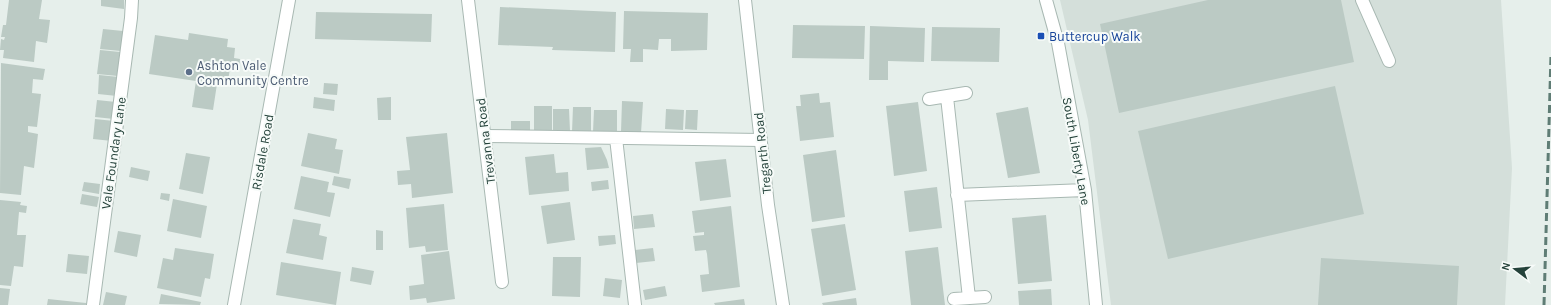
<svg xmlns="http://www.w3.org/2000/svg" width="1551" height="305" font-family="Karla,sans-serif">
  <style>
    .built { fill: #d4dfda }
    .building { fill: #bbcac4 }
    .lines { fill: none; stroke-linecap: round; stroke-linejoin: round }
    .service-casing { stroke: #a8b8b2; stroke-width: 14 }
    .minor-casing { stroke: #a8b8b2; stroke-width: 14 }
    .service { stroke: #fff; stroke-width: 12 }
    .minor { stroke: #fff; stroke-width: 12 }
    .rail { stroke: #5f7d75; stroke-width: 3; stroke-dasharray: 8 4; stroke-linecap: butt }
    .transit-dot { fill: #1a4fb4; stroke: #f7fbf9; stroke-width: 1.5 }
    .service-dot { fill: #5c6f8a; stroke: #f7fbf9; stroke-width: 1.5 }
    .labels { text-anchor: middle; stroke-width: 4; stroke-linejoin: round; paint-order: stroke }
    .transit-label { font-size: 13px; fill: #164399; stroke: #f7fbf9; text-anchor: start }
    .service-label { font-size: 13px; fill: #4e5e75; stroke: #f7fbf9; text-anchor: start }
    .street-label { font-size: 13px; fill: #24423a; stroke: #f7fbf9 }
  </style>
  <rect width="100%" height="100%" fill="#e6efeb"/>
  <!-- built -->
  <path class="built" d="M1060,0H1501L1512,168L1505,305H1111L1088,120Z"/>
  <!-- building -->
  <path class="building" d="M9,0H42L39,19L50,20L47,43L36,41L34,62L3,58L4,50H0L1,39L4,40L5,37H1L3,25H6Z
    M101,0H124V9L101,6Z
    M1208,0H1341L1354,62L1119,113L1100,24Z
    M500,7L616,12L615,52L552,50L553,47L498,45Z
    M624,11L708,13L707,50L671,51V39H659L658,50L643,49V62H630L631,49H623Z
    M316,12L432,14L431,42L315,39Z
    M793,25L865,26L864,59L792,58Z
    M870,26L925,28L924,62L888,61V80H869Z
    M932,27L1000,28L999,62L931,61Z
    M103,29L123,31L121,51L100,49Z
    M189,33L228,39L227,47L235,48L234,58L240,59L239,70L230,69L227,86L217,84L213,110L192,107L196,81L149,74L155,35L188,40Z
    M100,50L120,52L118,76L97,74Z
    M1,63L45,69L43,80L33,79L32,93L41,94L37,127L28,126V132L38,134L34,168L24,166L21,195L0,193Z
    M99,75L119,77L117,96L98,94Z
    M324,83L338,84L337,95L323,94Z
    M1335,86L1364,214L1168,259L1138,131Z
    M819,93L820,103L830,102L834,137L800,141L796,106H801L800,95Z
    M314,97L335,100L334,111L313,108Z
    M391,97V120H378L377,98Z
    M97,100L116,102L114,119L95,117Z
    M622,101L643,102L641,133L621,132Z
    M918,102L927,171L894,176L886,106Z
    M534,106H552V130H534Z
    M573,107H591V132H572Z
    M1028,107L1040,173L1008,178L996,113Z
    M553,109H569L570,131H553Z
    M666,109L684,110L683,130L665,129Z
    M594,110H617V132H593Z
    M686,110H698L697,130L685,129Z
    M95,119L114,121L112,141L93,139Z
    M511,121H530V132L511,131Z
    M308,133L337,139L335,149L343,150L339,174L301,166Z
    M447,133L453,193L412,198L411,184L398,185L397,171L410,170L406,137Z
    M601,147L607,160L609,168L587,170L585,148Z
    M836,150L845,217L812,222L803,155Z
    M186,153L210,157L203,194L179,189Z
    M554,154L556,173L568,172L569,191L529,195L525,157Z
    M726,159L731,197L700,201L695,162Z
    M131,167L150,171L148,181L129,177Z
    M301,176L329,182L327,192L335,193L330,217L294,209Z
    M334,176L351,179L349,189L332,185Z
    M608,180L609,189L592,191L591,182Z
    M84,182L100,184L99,194L82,191Z
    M937,187L942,228L909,232L904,191Z
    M161,193L170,194L169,201L160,199Z
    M82,194L99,197L97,207L80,204Z
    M173,199L207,206L201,238L167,231Z
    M0,200L21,202L20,205L27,206L26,213L19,212L17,235H26L23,267L14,266L11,286L0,285Z
    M570,202L575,240L547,244L541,206Z
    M444,204L448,250L426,252L425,246L409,248L406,208Z
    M731,206L740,287L702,292L700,275L709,274L707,254L706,250L695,251L693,236L704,235V232L695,233L692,211Z
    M653,214L655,227L634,229L633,216Z
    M1046,215L1052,281L1018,284L1012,218Z
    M293,219L321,224L319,235L327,237L323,260L286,253Z
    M845,224L856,290L822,296L811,229Z
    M376,230L383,231V250H376Z
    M118,231L141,235L137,257L114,252Z
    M615,235L616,244L599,246L598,236Z
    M938,247L945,305H911L905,251Z
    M175,248L214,254L210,279L205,278L201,297L157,288L163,258L173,260Z
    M653,248L655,261L636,263L635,250Z
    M449,251L455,299L427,303L426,298L410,300L409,286L424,284L421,255Z
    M68,254L89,256L87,274L66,272Z
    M553,257H581L580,297L552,296Z
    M1321,258L1459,266L1457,305H1318Z
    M281,262L341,272L336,305L276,295Z
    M352,267L374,271L371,285L350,281Z
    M605,278L622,280L620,298L603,296Z
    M665,286L667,296L645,300L643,290Z
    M0,288L10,289L8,305H0Z
    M1051,289L1052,305H1019L1018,291Z
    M106,292L127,296L125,305H103Z
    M161,294L201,302L200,305L159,304Z
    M856,298L857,305H823L822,303Z
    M48,299L86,303V305H47Z
    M744,299L745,305H715L714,303Z"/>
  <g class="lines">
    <defs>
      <path id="service" d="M1362,0L1389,61
        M485,136L761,140
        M616,138L635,305
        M93,305L131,18L132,0"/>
      <path id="minor" d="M468,0L502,282
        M745,0L768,205L783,305
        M1046,0L1058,43L1085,190L1096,305
        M947,97L969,298
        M929,99L966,93
        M957,195L1085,190
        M954,299L985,297
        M234,305L289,0"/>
    </defs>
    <!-- service casing -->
    <use href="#service" class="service-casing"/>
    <!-- minor casing -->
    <use href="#minor" class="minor-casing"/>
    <!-- service -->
    <use href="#service" class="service"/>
    <!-- minor -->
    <use href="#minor" class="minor"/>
    <!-- rail -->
    <path class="rail" d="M1544,305L1551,55"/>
  </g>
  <!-- markers -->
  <rect class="transit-dot" x="1037" y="32" width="8" height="8" rx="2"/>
  <circle class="service-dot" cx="189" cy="72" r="4"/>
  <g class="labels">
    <!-- transit labels -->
    <g class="transit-label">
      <text x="1049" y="41">Buttercup Walk</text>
    </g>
    <!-- service labels -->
    <g class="service-label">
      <text x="197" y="70">Ashton Vale<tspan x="197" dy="15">Community Centre</tspan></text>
    </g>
    <!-- street labels -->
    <g class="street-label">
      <text transform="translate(485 141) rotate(-97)" y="5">Trevanna Road</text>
      <text transform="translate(1077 151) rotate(80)" y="5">South Liberty Lane</text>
      <text transform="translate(262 152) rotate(-80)" y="5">Risdale Road</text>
      <text transform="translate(113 153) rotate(-82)" y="5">Vale Foundary Lane</text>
      <text transform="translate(762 153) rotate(-96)" y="5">Tregarth Road</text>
    </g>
  </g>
  <!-- north arrow -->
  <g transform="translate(1515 269) rotate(286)" stroke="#f7fbf9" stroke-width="3" paint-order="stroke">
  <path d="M0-3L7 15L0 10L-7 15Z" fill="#24423a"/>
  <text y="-6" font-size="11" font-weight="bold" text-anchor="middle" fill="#24423a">N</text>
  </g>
</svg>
